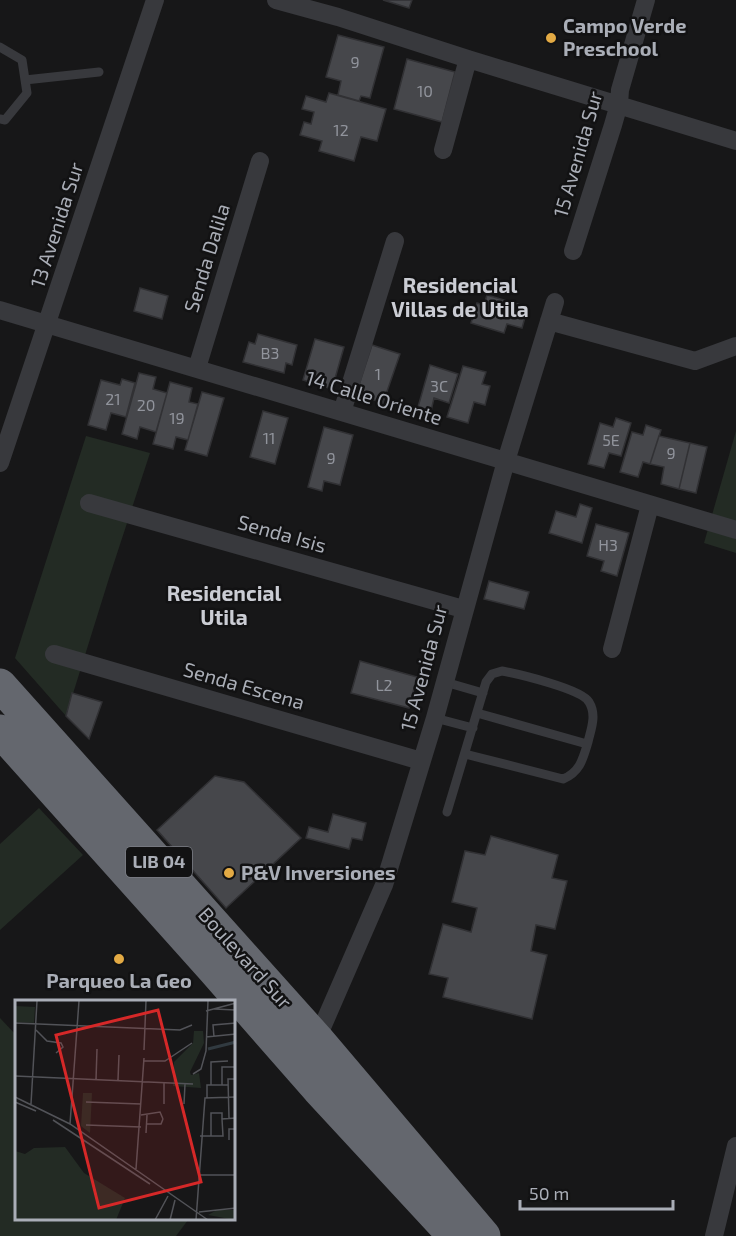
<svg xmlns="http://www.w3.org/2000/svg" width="736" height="1236" font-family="'Exo 2',sans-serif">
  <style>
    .green { fill: #232b24 }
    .building { fill: #46474b; stroke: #313134; stroke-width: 1.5 }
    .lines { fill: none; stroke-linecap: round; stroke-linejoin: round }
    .lane { stroke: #38393d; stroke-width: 9 }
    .street { stroke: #38393d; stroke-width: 18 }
    .highway { stroke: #64676e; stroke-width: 33 }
    .poi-dot { fill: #e3aa44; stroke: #121213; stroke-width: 2 }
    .labels { text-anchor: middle; stroke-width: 5; stroke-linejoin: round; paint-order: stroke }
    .number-label { font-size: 16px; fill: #91949c }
    .shield { fill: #121213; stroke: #7c7f86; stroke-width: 1.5 }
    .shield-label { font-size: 18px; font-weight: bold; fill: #aaaeb7 }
    .poi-label { font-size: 20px; font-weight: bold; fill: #aaaeb7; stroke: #121213; text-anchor: start }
    .street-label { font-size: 20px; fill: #aaaeb7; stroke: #121213 }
    .neighbourhood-label { font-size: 21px; font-weight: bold; fill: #cbcdd4; stroke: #121213 }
    .inset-river { fill: none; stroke: #313a40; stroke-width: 3 }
    .inset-road { fill: none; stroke: #525358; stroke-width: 1.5 }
    .view { fill: #d62828; fill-opacity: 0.15; stroke: #d62828; stroke-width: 3 }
    .inset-edge { fill: none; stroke: #aaaeb7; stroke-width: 3 }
  </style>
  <rect width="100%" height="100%" fill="#171718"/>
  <!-- green -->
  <path class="green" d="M736,431V553L704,543Z
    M86,436L150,453L110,575L66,716L15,658Z
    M39,808L83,855L0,930V844Z
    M0,1018L16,1035V1220H188L176,1236H0Z"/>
  <!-- building -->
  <path class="building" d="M383,0H412L409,8Z
    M338,35L384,47L370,98L361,96L359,101L338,95L341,81L326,77Z
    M407,59L455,72L442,122L394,109Z
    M329,93L386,109L377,141L361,137L354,161L319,151L322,141L300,135L304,122L311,124L314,112L302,109L306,96L326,102Z
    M140,288L168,296L162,319L134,311Z
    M487,295L528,307L522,328L507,324L504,333L471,323L477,303L484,305Z
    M258,334L297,345L292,365L286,363L284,373L243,362L249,342L255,344Z
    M315,339L344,347L332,389L303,380Z
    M372,345L400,354L383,403L356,394Z
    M430,365L458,374L449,403L434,398L431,411L418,407Z
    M463,366L486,372L482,384L490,386L485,405L474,402L468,423L447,417Z
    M139,373L156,377L153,389L167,393L156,432L140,427L137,439L122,434Z
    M122,379L135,383L126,417L111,413L106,430L88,425L101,380L120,385Z
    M170,382L192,388L189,402L198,404L188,440L176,437L173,449L153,444Z
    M202,392L224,398L207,456L185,450Z
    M263,411L288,418L275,464L250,457Z
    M616,418L631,423L621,456L609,453L604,468L588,464L600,423L613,427Z
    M646,425L661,430L650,464L643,462L638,477L620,472L632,432L643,435Z
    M324,427L353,435L340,485L324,481L322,491L308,487Z
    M659,436L690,443L679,489L661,484L664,467L650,464Z
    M690,443L707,447L696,493L679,489Z
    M580,504L592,508L582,543L549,533L556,511L576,517Z
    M596,524L629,533L617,576L601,571L604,561L587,556Z
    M489,581L529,592L524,609L484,599Z
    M360,661L417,677L409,708L351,693Z
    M72,693L102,702L89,739L66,716Z
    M215,776L244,782L301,838L226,908L157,830Z
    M333,814L366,823L362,840L352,838L349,849L306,838L309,827L328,832Z
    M491,836L558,855L552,878L567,881L555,929L536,925L531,951L547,955L532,1019L443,997L448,978L429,974L443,924L471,932L477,908L452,902L465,851L485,855Z"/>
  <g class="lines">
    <!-- lane -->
    <path class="lane" d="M0,47L22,60L27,93L5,120L0,119
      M25,80L99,72
      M445,682L483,693
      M477,713L587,744
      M435,718L473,728
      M447,812L486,682L492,674L502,671C518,674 582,689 589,702C597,715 591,729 588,742C583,759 580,772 563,779L465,754"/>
    <!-- street -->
    <path class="street" d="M276,0L338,17L468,59L736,141
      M443,150L468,59
      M573,251L613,125L619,104L620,90L646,0
      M0,310L736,530
      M549,321L695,361L736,346
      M197,368L260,161
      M342,412L395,241
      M0,463L155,0
      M89,503L463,609
      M612,649L650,505
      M54,654L421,761
      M317,1039L384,885L435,718L506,461L555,302
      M714,1236L736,1146"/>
    <!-- highway -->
    <path class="highway" d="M0,685L317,1039L484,1236
      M0,731L213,969L318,1089L454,1236"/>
  </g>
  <!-- markers -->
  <g class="poi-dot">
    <circle cx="551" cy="38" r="6"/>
    <circle cx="229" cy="873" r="6"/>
    <circle cx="119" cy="959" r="6"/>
  </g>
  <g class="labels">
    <!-- number labels -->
    <g class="number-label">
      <text x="355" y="68">9</text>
      <text x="425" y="97">10</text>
      <text x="341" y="136">12</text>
      <text x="270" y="359">B3</text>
      <text x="378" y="380">1</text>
      <text x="439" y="392">3C</text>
      <text x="113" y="405">21</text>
      <text x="146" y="411">20</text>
      <text x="177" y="424">19</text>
      <text x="269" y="444">11</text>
      <text x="611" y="446">5E</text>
      <text x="671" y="459">9</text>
      <text x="331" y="464">9</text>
      <text x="608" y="551">H3</text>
      <text x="384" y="691">L2</text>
    </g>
    <!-- shield labels -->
    <rect class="shield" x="126" y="847" width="66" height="30" rx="4.5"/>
    <g class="shield-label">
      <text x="159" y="868">LIB 04</text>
    </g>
    <!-- poi labels -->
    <g class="poi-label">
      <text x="563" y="33">Campo Verde<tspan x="563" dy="23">Preschool</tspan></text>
      <text x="241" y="880">P&amp;V Inversiones</text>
      <text x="119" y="988" text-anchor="middle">Parqueo La Geo</text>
    </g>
    <!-- street labels -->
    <g class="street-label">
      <text transform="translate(578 154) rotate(-74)" y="7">15 Avenida Sur</text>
      <text transform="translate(57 225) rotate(-72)" y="7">13 Avenida Sur</text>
      <text transform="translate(207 258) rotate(-73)" y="7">Senda Dalila</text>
      <text transform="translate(374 398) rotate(17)" y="7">14 Calle Oriente</text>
      <text transform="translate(282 534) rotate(16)" y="7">Senda Isis</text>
      <text transform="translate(424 668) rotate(-75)" y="7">15 Avenida Sur</text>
      <text transform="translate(244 686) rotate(16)" y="7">Senda Escena</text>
      <text transform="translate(245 958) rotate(48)" y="7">Boulevard Sur</text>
    </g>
    <!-- neighbourhood labels -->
    <g class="neighbourhood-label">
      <text x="460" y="293">Residencial<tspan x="460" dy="24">Villas de Utila</tspan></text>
      <text x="224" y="601">Residencial<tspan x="224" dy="24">Utila</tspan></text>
    </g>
  </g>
  <!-- overview -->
  <g transform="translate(15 1000)">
    <rect width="220" height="220" fill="#171718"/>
    <path d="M0,6L20,7L19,23L0,22ZM179,31H188L189,43L175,72L176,75L184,73L186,88L158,86L159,62L178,43ZM68,93H77L75,133L66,126ZM50,147L69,173L110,198L101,220H0V151L10,154L19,148ZM202,210H220V220L193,215Z" fill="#232b24"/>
    <path class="inset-river" d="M193,49L221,42"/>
    <path class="inset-road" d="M199,9L221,10M191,11L221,3M0,23L165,30L177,25M21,30L32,41L46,43L48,47L41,53M191,37L221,34M199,37L198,25L221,23M129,50L131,1M128,61H150L177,43M178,74L186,69L191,51L193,1M0,76L178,84M81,80L82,49M103,80L104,55M196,85V62L213,61M207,85V67H221M0,97L55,124L193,220M192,98V85H213M0,102L21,111M71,102L126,104M16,104L22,1M149,104V83M169,104L170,84M126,115L145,112L148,119M214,118L213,79H221M38,120L135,184M55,124L64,1M132,124H146L148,119M71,125L126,127M131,133L132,115M185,136H208L207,119L221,118M196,136V113H207V119M214,140V129H221M121,169L129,58M183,175H221M184,212L221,208M140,220L153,196M155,220L160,200M181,220L190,98L221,97"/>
    <path class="view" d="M143,10L186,182L84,208L41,35Z"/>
    <rect width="220" height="220" class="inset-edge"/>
  </g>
  <!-- scale -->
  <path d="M520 1200v9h153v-9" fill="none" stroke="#aaaeb7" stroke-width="3"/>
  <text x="529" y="1200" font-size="18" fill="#aaaeb7" stroke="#121213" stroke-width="4.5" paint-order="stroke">50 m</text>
</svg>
